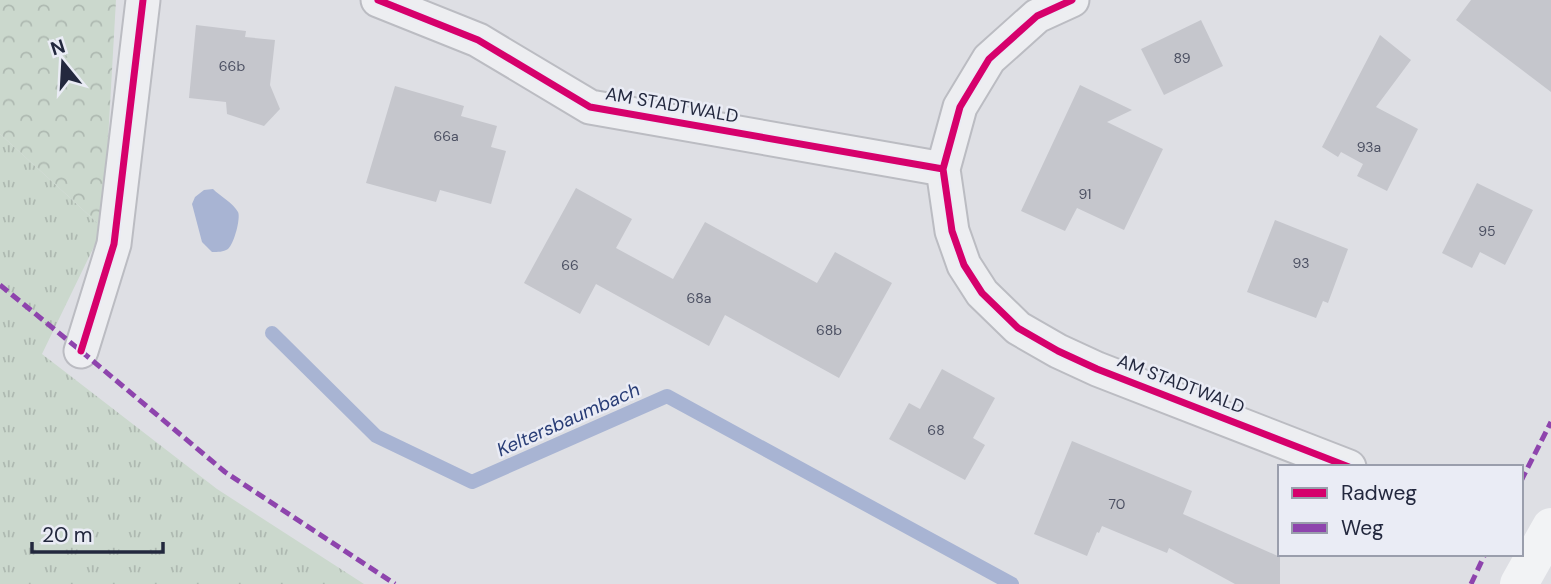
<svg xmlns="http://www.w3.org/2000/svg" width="1551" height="584" font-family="'DM Sans',sans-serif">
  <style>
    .grass { fill: url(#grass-tufts) }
    .forest { fill: url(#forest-crowns) }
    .water { fill: #a8b4d3 }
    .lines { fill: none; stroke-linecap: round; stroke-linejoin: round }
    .stream { stroke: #a8b4d3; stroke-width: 14 }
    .building { fill: #c5c6cc }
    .minor-casing { stroke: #bbbcc2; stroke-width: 37 }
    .minor { stroke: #edeef1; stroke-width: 33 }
    .secondary { stroke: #f2f3f5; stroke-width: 38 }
    .quiet { stroke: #8e44ad; stroke-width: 5; stroke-dasharray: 10 5; stroke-linecap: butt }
    .cycleway-casing { stroke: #eaecf5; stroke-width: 11 }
    .cycleway { stroke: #d6006c; stroke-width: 7 }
    .labels { text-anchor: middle; stroke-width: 5; stroke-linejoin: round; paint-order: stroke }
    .number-label { font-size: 14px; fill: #4d5163 }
    .street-label { font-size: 18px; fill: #23283e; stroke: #eaecf5 }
    .water-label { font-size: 19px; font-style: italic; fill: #293d76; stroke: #eaecf5 }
  </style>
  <defs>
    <pattern id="grass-tufts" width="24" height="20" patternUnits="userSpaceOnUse" patternTransform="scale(1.75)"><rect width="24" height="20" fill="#cbd8cd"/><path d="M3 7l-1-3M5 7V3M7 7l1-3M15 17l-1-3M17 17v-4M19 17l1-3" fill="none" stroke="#aeb9b1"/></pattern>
    <pattern id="forest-crowns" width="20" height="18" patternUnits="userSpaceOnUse" patternTransform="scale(1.75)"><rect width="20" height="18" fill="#cbd8cd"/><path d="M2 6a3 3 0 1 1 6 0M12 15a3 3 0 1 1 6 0" fill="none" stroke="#aeb9b1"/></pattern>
  </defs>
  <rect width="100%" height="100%" fill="#dedfe4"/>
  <!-- grass -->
  <path class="grass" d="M0,134L103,228L42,354L217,489L364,584H0Z"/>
  <!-- forest -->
  <path class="forest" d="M0,0H116L103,228L0,134Z"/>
  <!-- water -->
  <path class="water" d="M213,189C220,196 233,203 238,212C241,218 234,244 228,249C223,252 218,252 212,252L202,242L192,204L195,197L204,190Z"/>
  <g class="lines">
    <!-- stream -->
    <path class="stream" d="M272,333L376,436L472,482L667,396L1012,584"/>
  </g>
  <!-- building -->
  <path class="building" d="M1471,0H1551V92L1456,20Z
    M1201,20L1223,66L1164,95L1141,49Z
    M196,25L246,31L245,37L275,40L270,85L280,109L264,126L227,114L226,102L189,98Z
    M1380,35L1411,60L1376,107L1418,129L1387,191L1357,176L1363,164L1341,152L1338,157L1322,147Z
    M1080,85L1132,110L1107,122L1163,149L1124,230L1077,208L1065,231L1021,211Z
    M395,86L464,106L461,116L497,126L491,147L506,151L491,204L440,190L436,202L366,183Z
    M1477,183L1533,210L1505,265L1480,252L1472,268L1442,253Z
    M576,188L632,219L616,248L673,279L705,222L817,283L835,252L892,283L839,378L725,315L709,346L596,284L580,314L524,283Z
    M1275,220L1348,249L1328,303L1323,301L1316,318L1247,292Z
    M942,369L995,398L973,438L985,445L965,480L889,439L909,403L920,409Z
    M1072,441L1192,491L1183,514L1280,557V584H1235L1169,548L1167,553L1102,526L1099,533L1097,532L1087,556L1034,534Z"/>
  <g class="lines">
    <defs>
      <path id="minor" d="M378,0L478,40L590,107L943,169
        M1072,0L1037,16L989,59L960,107L943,169L952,231L964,265L982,293L1018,328L1058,351L1097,369L1349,467
        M81,351L114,244L143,0"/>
    </defs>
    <!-- minor casing -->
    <use href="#minor" class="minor-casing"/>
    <!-- minor -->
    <use href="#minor" class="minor"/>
    <!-- secondary -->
    <path class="secondary" d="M1519,584L1551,527"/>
    <!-- quiet -->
    <path class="quiet" d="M0,285L81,351L225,472L395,584
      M1521,481L1551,422
      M1471,584L1485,554"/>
    <defs>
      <path id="cycleway" d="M378,0L478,40L590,107L943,169
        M1072,0L1037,16L989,59L960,107L943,169L952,231L964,265L982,293L1018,328L1058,351L1097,369L1349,467
        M81,351L114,244L143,0"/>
    </defs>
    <!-- cycleway casing -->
    <use href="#cycleway" class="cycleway-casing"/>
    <!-- cycleway -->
    <use href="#cycleway" class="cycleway"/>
  </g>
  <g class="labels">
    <!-- number labels -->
    <g class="number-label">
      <text x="1182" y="63">89</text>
      <text x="232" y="71">66b</text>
      <text x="446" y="141">66a</text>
      <text x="1369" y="152">93a</text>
      <text x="1085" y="199">91</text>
      <text x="1487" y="236">95</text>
      <text x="1301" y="268">93</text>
      <text x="570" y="270">66</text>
      <text x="699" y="303">68a</text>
      <text x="829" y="335">68b</text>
      <text x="936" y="435">68</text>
      <text x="1117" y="509">70</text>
    </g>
    <!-- street labels -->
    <g class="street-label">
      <text transform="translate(672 105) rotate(10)" y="6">AM STADTWALD</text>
      <text transform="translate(1181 384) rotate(21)" y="6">AM STADTWALD</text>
    </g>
    <!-- water labels -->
    <g class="water-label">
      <text transform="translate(568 419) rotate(-24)" y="7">Keltersbaumbach</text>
    </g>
  </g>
  <!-- legend -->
  <rect x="1278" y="465" width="245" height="91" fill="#eaecf5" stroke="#9a9eac" stroke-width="2"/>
  <rect x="1292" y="488" width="35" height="10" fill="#d6006c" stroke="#9a9eac" stroke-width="2"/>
  <text x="1341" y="500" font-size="21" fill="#23283e">Radweg</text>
  <rect x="1292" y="523" width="35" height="10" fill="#8e44ad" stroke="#9a9eac" stroke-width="2"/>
  <text x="1341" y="535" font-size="21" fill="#23283e">Weg</text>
  <!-- north arrow -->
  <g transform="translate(63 63) rotate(342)" stroke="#eaecf5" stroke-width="5" paint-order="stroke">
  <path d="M0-5L12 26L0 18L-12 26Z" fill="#23283e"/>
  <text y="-10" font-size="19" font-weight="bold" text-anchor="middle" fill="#23283e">N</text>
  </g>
  <!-- scale -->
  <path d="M32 542v10h131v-10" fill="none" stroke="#23283e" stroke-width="3.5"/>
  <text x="42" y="542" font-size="21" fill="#23283e" stroke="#eaecf5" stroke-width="5" paint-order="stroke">20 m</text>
</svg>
